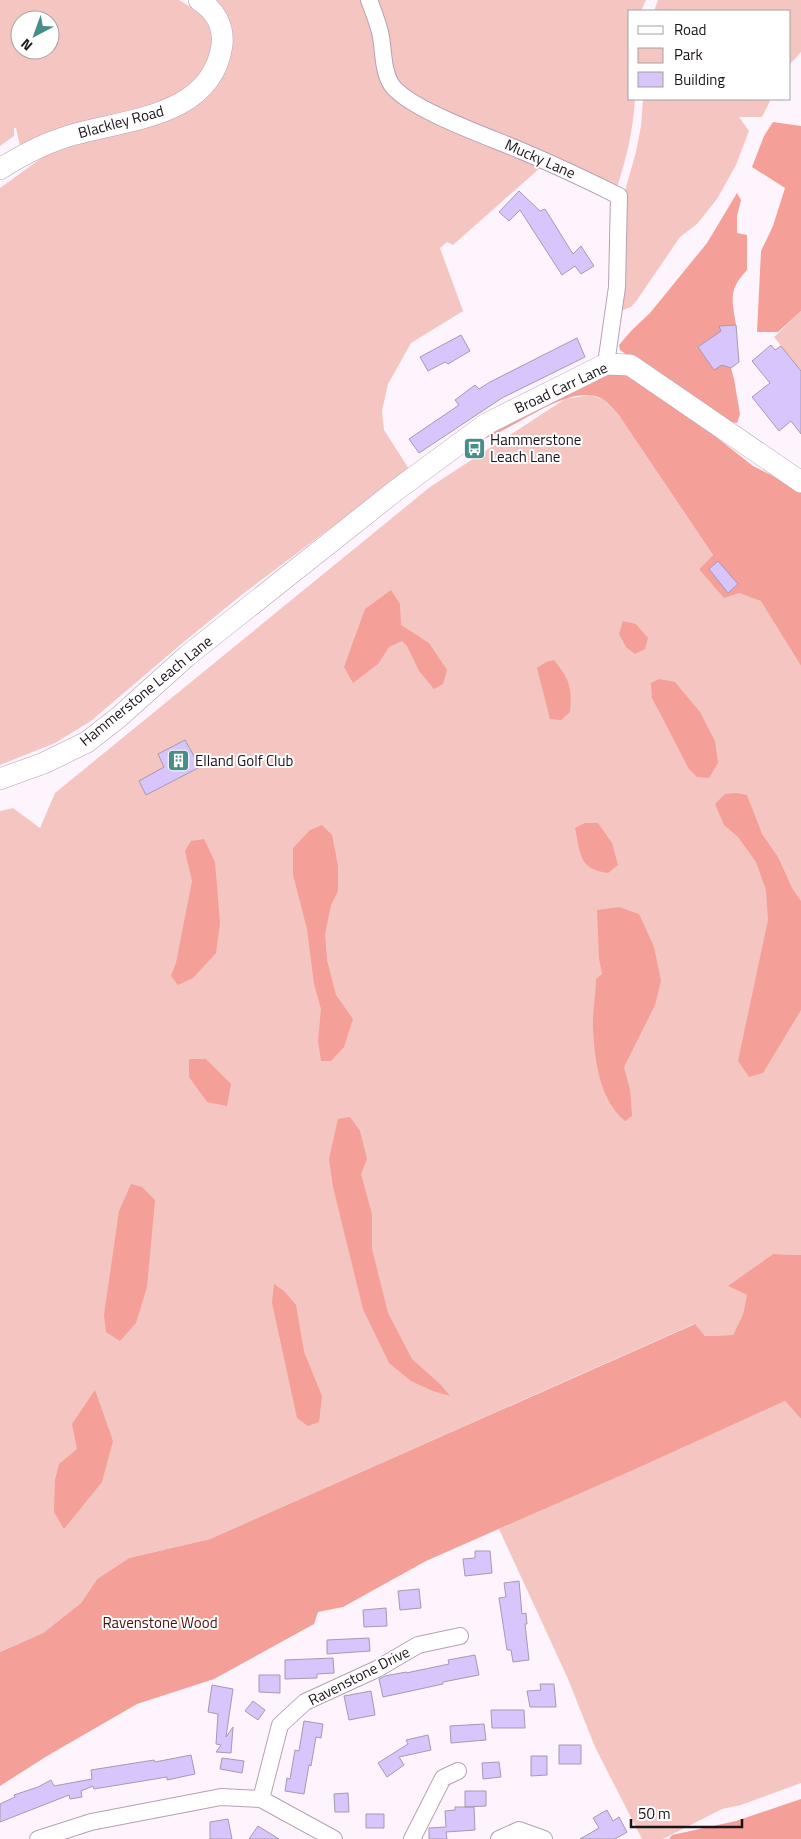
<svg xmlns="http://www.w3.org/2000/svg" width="801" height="1839" font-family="'Titillium Web',sans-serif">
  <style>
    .green { fill: #f5c6c1; fill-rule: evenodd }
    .forest { fill: #f49f97 }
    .building { fill: #d8c5fb; stroke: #a39ab3 }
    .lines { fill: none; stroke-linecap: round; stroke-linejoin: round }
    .minor-casing { stroke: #b6a0b4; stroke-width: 18 }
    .tertiary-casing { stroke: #b6a0b4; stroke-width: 22 }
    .minor { stroke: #fff; stroke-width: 16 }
    .tertiary { stroke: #fff; stroke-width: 21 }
    .labels { text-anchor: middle; stroke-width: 4; stroke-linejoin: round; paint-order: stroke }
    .street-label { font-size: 15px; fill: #1b131a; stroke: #fff }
    .poi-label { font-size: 15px; fill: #1b131a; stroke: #fff; text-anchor: start }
    .park-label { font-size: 15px; fill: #500f0f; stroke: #fff }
  </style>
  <rect width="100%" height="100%" fill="#fef4fd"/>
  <!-- green -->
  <path class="green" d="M0,0H179L197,11L205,18L210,25L214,43L204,73L178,97L20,146L16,128H14V136L0,146ZM20,20H50V50H20Z
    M215,0H364L385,82L540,168L453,245L447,242L440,248L463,311L411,343L388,384L382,411L384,430L409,469L244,593L180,645L91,721L55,743L0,765V188L54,149L175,116L201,102L214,87Z
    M373,0H646L641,11H630V99H635C633,131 627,156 617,187L606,180L465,123L398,87Z
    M658,0H801V52L790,64V11H654Z
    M643,99H771L762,117H739L749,131L736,165L717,199L697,224L680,237L637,300L631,307L620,311L625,191L636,152L641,126Z
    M801,311V371L774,337Z
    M590,395L604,400L618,414L713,555L699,569L739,593L761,600L801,666V1255L773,1254L729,1286L747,1295L743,1314L733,1335L705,1336L694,1324L210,1539L129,1558L97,1579L81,1603L43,1633L0,1652V811L13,808L40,828L55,793L430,487L565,399Z
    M785,1401L801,1419V1783L741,1805L722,1809L663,1839H642L595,1747L568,1679L499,1529Z"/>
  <!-- forest -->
  <path class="forest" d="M773,122L801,126V311L778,332H757L761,251L773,226L785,188L752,167L764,136Z
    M737,193L741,200L737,216V233L747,235V270C728,290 732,299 736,325L720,326L724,341L711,338L698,347L714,370L725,362L731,368L734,379L740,414L737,423L731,422L653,374L620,350L619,345L632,330L650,313L707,243Z
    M615,367L692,418L753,466L801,490V666L761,601L739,593L724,598L699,569L713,555L618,414C614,410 609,404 604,400C572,379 514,431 482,439L504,406Z
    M391,590L400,604L401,625L429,643L447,670L443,684L434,689L419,671L407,646L402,641L389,647L378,664L353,683L344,667L365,609Z
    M623,621L636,624L648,638L645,649L635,654L626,647L619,634Z
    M554,660C570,680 572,687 570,712L561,720L550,719L537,668L546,662Z
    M659,679L675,682L700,712L715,741L718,763L709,778L697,777L689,769L652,698L651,683Z
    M736,793L747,795L762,834L778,857L792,888L801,901V1010L763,1073L749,1077L738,1061L768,920L766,890L756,862L738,837L724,825L715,804L725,794Z
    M585,823H598L612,843L618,865L608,873C578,869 581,854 575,828Z
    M322,825L332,835L338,866V891L331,905L325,934L327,960L336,995L353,1019L344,1047L331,1061H321L318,1041L321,1009L314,984L307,929L293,875V848L310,830Z
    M204,839L215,862L220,923L216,953L193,978L178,985L171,976L176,963L192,881L185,851L191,841Z
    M619,907L639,914L654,947L661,981L655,1005L624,1067L630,1090L632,1116L625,1121C599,1099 595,1061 593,1029C592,1013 596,996 596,979L602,974L599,958L597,910Z
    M189,1059H206L231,1084L227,1106L207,1102L189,1077Z
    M350,1117L360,1131L367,1159L361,1174L372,1214V1249L388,1313L412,1359L441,1385L450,1396L433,1391L411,1381L389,1363L363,1309L333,1187L329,1159L338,1119Z
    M131,1184L142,1187L155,1200L147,1287L136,1323L120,1341L106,1332L104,1315L119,1211Z
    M773,1254L801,1255V1419L785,1401L633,1470L426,1561L343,1607L318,1612L314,1624L214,1679L137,1704L47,1756L0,1786V1652L43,1633L81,1603L97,1579L129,1558L210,1539L695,1324L705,1336L733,1335L743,1314L747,1295L728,1286Z
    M274,1284L284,1291L296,1305L304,1352L322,1396L319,1422L308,1426L297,1418L272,1303Z
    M95,1390L113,1441L102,1482L64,1529L54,1512L55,1480L59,1464L77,1449L72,1424Z
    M801,1799V1839H669L672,1835L736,1821Z"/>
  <!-- building -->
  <path class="building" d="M519,191L540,211L545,209L573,254L581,246L594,266L581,274L575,266L562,275L520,210L509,221L499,212Z
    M736,325L739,362L731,368L722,365L714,370L698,347L721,331L719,326Z
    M461,335L470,351L448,364L445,362L428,371L420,357Z
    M577,338L585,357L502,398L419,453L409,439L459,405L455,400L475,385L479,389L490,382Z
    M771,345L775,350L781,346L801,371V434L791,421L779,431L752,397L770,383L752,361Z
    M718,561L738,584L728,593L709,569Z
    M185,740L200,767L146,795L139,781L164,767L158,754Z
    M475,1551H490L492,1573L465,1576L463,1559L475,1558Z
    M519,1581L522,1614L526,1613L527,1624H525L529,1660L513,1662L511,1650H507L499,1598L506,1597L504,1583Z
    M419,1589L421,1608L400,1610L398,1591Z
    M386,1608L387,1626L364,1627L363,1610Z
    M369,1638L370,1651L327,1654V1640Z
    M475,1655L479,1675L443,1682V1684L383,1697L379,1679L385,1676L406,1672V1673L449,1664L448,1660Z
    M333,1658L334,1673L317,1674V1678L285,1679V1660Z
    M259,1675H280V1693L259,1692Z
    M540,1684H554L556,1707H530L527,1691L541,1690Z
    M212,1685L233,1689L226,1737L233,1727L231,1753L216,1752L221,1745L216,1744L218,1714L208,1712Z
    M371,1691L375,1715L349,1720L344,1696Z
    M253,1701L265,1710L258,1720L245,1711Z
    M491,1710H524L525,1728H492Z
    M304,1721L323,1724L321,1738L316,1737L311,1766L309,1765L304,1794L285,1791L287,1778L290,1779L295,1750L299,1751Z
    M484,1724L486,1740L451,1743L450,1726Z
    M428,1735L431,1750L399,1757L404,1765L387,1777L378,1763L408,1744L406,1740Z
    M559,1745H581V1764H559Z
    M191,1755L195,1774L167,1780V1777L94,1789L93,1786L81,1791L82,1797L70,1799L69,1795L0,1822V1804L15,1797L14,1795L38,1787L51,1780L54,1786L92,1779L91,1770L154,1760L155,1762Z
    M531,1756H547V1775L531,1776Z
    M222,1758L244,1761L242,1773L220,1769Z
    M499,1762L501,1777L483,1779L482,1763Z
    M465,1791H486V1806L465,1807Z
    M348,1793L349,1812H335L334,1794Z
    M455,1807H474L475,1830L446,1832L447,1839H429V1828L446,1827L445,1811L455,1810Z
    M607,1810L613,1821L619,1817L627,1832L615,1839H580L599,1828L593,1818Z
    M366,1814H384V1828H366Z
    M228,1819L232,1839H210V1822Z
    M258,1826L279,1839H249Z"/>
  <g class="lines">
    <defs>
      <path id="minor" d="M369,0C373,10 377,21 380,32C384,49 382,69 391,84C407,109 492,138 522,151C555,165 587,180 619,196L617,287L606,364
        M261,1799L280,1725L305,1702L377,1669L418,1645L460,1636
        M38,1839L91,1822L221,1797L261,1799L334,1839
        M412,1839L443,1778L458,1771
        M499,1839L519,1830L544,1839"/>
      <path id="tertiary" d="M0,169C22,155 47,142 72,135C127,119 212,117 222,45C224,26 215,10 199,0
        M0,779L44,763L87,742L119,717L187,656L395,491L486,424L606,364L630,365L801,482"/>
    </defs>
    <!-- minor casing -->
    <use href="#minor" class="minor-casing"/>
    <!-- tertiary casing -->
    <use href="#tertiary" class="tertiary-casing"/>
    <!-- minor -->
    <use href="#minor" class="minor"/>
    <!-- tertiary -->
    <use href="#tertiary" class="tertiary"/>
  </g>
  <!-- icons -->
  <defs>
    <symbol id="bus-square" viewBox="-11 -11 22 22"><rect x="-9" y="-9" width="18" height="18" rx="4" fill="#478e88" stroke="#fff"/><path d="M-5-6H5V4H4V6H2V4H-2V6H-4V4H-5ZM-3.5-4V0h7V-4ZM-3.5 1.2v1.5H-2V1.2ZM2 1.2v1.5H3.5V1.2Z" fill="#fff"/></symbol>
    <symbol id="building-square" viewBox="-11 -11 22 22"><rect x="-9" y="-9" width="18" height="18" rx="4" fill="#478e88" stroke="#fff"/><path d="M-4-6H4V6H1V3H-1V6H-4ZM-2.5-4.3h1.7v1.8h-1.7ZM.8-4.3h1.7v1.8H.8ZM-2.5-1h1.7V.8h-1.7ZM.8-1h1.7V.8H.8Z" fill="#fff"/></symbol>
  </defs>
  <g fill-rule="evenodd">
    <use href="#bus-square" x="462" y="436" width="25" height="25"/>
    <use href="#building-square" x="166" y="748" width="25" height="25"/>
  </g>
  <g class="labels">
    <!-- street labels -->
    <g class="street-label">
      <text transform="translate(121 122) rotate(-15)" y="5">Blackley Road</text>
      <text transform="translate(540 159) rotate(24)" y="5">Mucky Lane</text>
      <text transform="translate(561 388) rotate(-25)" y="5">Broad Carr Lane</text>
      <text transform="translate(146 691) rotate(-39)" y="5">Hammerstone Leach Lane</text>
      <text transform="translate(359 1676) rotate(-27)" y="5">Ravenstone Drive</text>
    </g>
    <!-- poi labels -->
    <g class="poi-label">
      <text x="490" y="445">Hammerstone<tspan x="490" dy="17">Leach Lane</tspan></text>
      <text x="195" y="766">Elland Golf Club</text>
    </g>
    <!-- park labels -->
    <g class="park-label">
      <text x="160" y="1628">Ravenstone Wood</text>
    </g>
  </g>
  <!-- legend -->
  <rect x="628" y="10" width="162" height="90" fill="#ffffff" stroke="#a4a1a3"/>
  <rect x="638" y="26" width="25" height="8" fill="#ffffff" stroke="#a4a1a3"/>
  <text x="674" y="35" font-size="15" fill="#1b131a">Road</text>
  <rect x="638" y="48" width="25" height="15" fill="#f5c6c1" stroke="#a4a1a3"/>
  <text x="674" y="60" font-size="15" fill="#1b131a">Park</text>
  <rect x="638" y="72" width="25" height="15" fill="#d8c5fb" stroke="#a4a1a3"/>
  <text x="674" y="85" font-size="15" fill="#1b131a">Building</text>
  <!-- north arrow -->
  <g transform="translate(35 35) rotate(221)"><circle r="24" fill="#ffffff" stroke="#a4a1a3"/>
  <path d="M0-4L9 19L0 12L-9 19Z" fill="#478e88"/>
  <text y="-8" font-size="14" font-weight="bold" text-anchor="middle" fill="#1b131a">N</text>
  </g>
  <!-- scale -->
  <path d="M631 1819v8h111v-8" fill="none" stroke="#1b131a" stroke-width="2.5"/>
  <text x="638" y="1819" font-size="15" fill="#1b131a" stroke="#ffffff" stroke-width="4" paint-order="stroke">50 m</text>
</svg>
